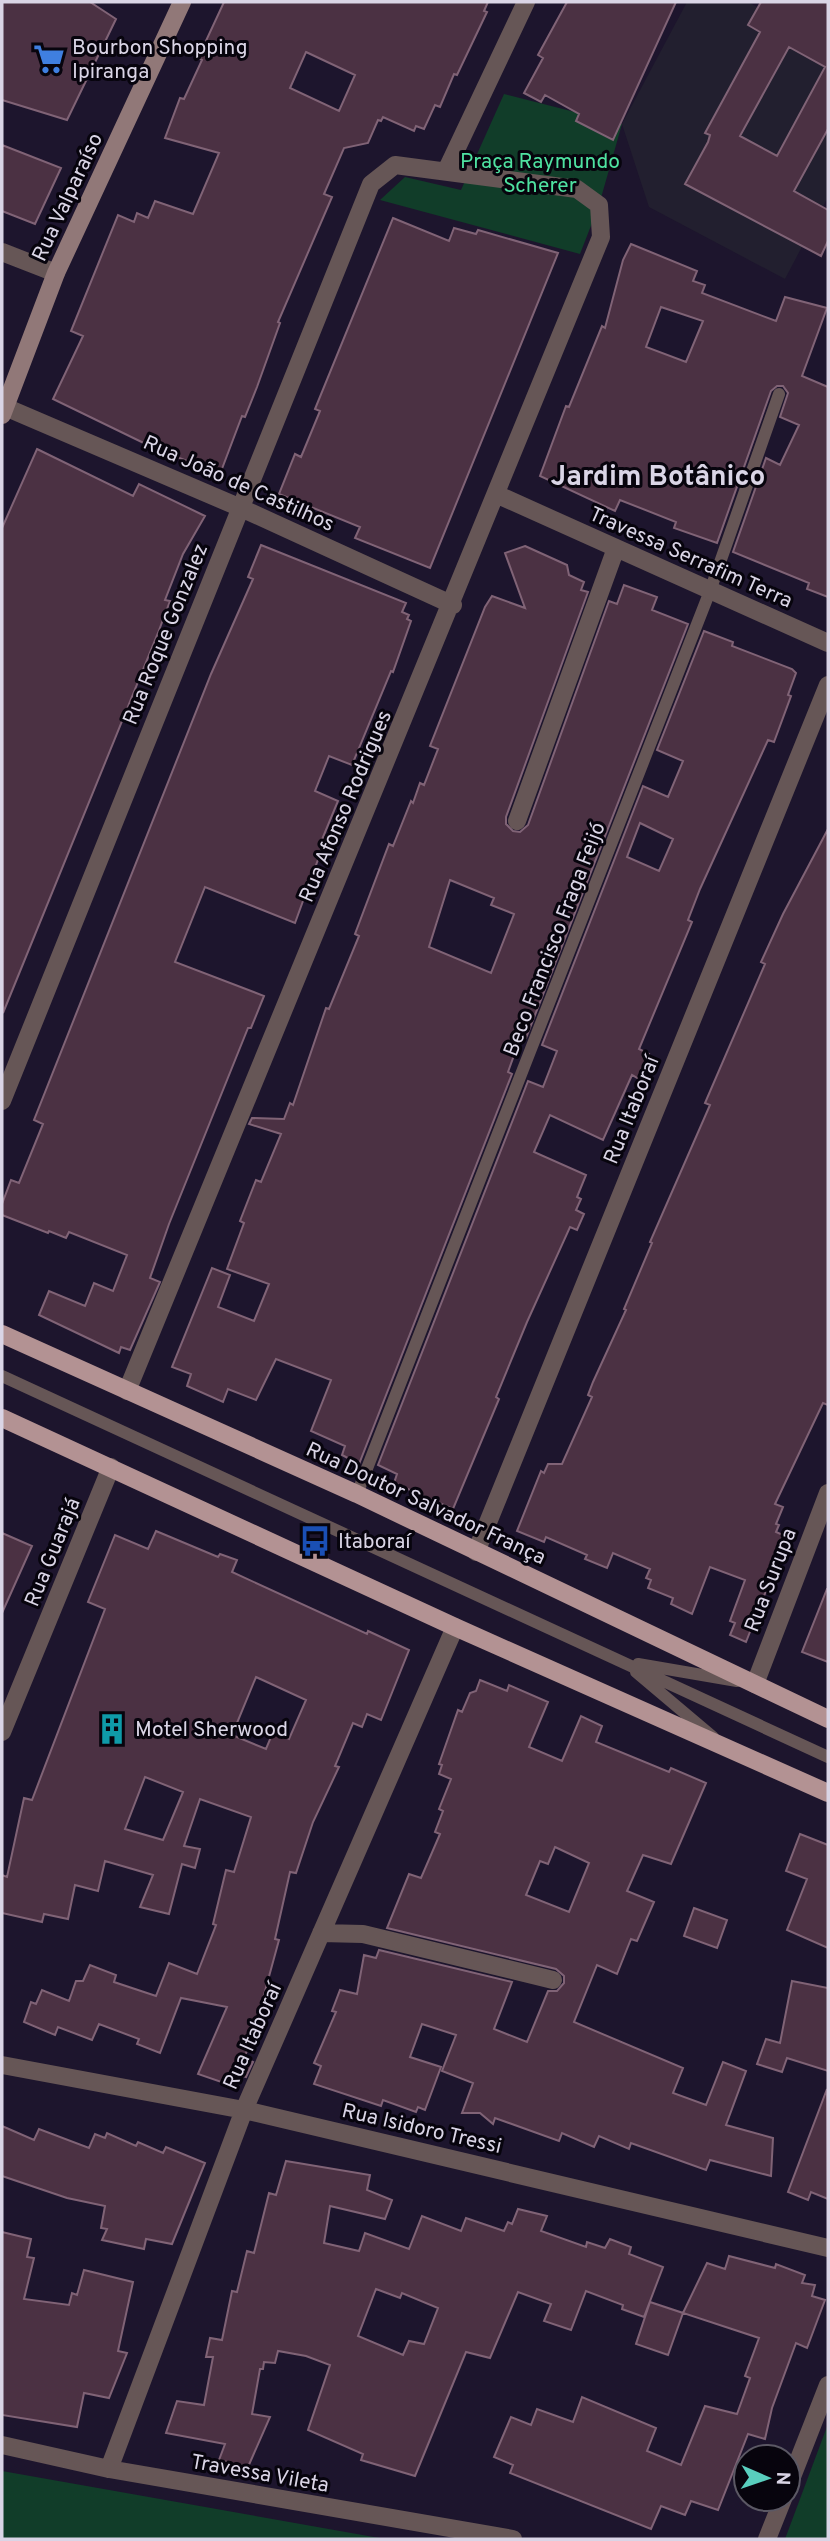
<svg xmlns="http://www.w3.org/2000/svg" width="830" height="2541" font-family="Overpass,sans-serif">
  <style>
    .education { fill: #221f2f }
    .green { fill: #113d29 }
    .building { fill: #4b3143; stroke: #806376; stroke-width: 2; fill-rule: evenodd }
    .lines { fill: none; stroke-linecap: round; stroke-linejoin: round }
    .lane { stroke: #665656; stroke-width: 12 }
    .street { stroke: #665656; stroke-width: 18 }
    .secondary { stroke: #917878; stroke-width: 18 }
    .primary { stroke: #b39293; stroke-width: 18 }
    .labels { text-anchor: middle; stroke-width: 6; stroke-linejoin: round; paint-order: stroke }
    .poi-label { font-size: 21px; fill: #dad5e6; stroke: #07040d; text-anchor: start }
    .park-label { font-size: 21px; fill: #4fe2a1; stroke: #07040d }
    .street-label { font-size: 21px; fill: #dad5e6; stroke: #07040d }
    .district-label { font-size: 28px; font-weight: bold; fill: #dad5e6; stroke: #07040d }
  </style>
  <rect width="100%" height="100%" fill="#1d152d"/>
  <!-- education -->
  <path class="education" d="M687,2H748L828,45V197L785,279L649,207L622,124Z"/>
  <!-- green -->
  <path class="green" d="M504,94L622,124L599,205L580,254L380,200L405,177L461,190Z
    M828,2424V2539H785Z
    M2,2471L385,2539H2Z"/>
  <!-- building -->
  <path class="building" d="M2,2H90L116,19L67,120L2,100Z
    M224,2H488L484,11L487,12L457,75L454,74L440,107L435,105L424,129L416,126L414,131L383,117L381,121L378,120L368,143L344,148L324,194L332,197L278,322L280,323L257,387L245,417L242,416L220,474L154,448L53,399L83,336L71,331L118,215L134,222L137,213L148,218L155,201L193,214L219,153L165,138L180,98L184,99L202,60L198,58ZM306,52L355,75L339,111L290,88Z
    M567,2H676L613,140L576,121L579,114L545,95L541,102L524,93L543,58L538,55Z
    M761,2H828V129L794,191L828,210V241L821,256L685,184L708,142L710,135L705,133L760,32L748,25ZM789,47L825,67L777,156L740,136Z
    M2,145L61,168L35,224L2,211Z
    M393,218L449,241L454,228L476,234L478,230L558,253L430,568L355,538L360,527L279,494L295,454L301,457L320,411L315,409Z
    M631,244L697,271L693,281L705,285L702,293L776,321L785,297L827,308L802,376L828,387V597L807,589L809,583L733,552L766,458L780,465L799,425L780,417L788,393L783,386H777L771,391L717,543L674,528L676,522L620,500L615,511L540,476L566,406L569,407L602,326L605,328L623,260ZM661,307L703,321L686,362L646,347Z
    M37,449L133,496L139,484L205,516L183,554L165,600L170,601L158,633L3,1013L2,528Z
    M261,545L406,603L402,612L409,615L407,619L411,621L393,672L391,671L352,765L329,756L315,791L338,801L321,842L324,843L295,923L205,887L175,962L264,996L251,1028H248L169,1224L150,1278L160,1282L130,1350L121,1347L119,1353L39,1315L49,1291L85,1306L94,1283L113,1291L127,1255L69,1232L66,1238L49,1231L48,1233L2,1215V1204L11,1180L19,1183L43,1124L34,1120L211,674L253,579L248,577Z
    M525,546L567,565L569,575L584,582L581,590L588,592L506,817V824L513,831L520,832L528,825L609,601L617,604L624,585L657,597L652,610L688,624L526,1038L521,1036L508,1072L512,1074L359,1464L342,1455L345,1446L311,1431L331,1380L276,1359L256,1400L228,1389L223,1402L187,1386L191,1374L172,1367L212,1268L230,1275L218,1307L254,1321L269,1284L227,1269L244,1223L240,1221L256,1180L261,1182L281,1134L249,1124L252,1118L284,1119L290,1103L293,1105L326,1008L329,1009L359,936L355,934L389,844L393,846L411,801L413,803L420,783L424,785L438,749L430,746L485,607L492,596L525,608L505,553ZM450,880L494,898L491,905L514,914L491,973L429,947Z
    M704,631L733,642L732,646L792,669L796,673L788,695L791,696L774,742L768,740L700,889L688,920L692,922L639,1049L649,1054L639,1079L632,1075L603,1140L550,1115L534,1152L586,1175L577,1197L581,1199L576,1210L584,1214L577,1230L570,1227L527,1322L496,1397L499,1399L453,1509L394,1483L397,1474L378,1465L528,1081L543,1087L557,1051L542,1045L643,786L668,797L683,761L657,750ZM640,823L673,839L659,871L627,857Z
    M828,829V1405L823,1403L775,1504L783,1507L776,1524L779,1525L776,1532L783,1535L771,1566L775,1568L746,1642L730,1635L735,1623L730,1621L745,1580L710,1567L692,1614L671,1604L673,1598L648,1588L651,1580L646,1578L650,1569L613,1553L607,1568L585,1559L587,1555L546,1537L544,1542L517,1531L541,1471L544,1473L548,1464H562L592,1397L588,1395L593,1382L626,1310L624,1309L652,1243L650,1242L710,1105L705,1103L765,964L761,962L783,914Z
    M156,1531L218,1557L220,1554L237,1560L232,1572L367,1634L368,1631L409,1650L381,1720L367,1714L362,1727L353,1723L335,1766L339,1767L313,1822L296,1873L290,1872L275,1939L279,1940L259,2013L262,2014L244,2058L253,2062L246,2077L234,2073L230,2085L198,2074L227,2007L181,1998L160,2053L137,2044L139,2039L99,2024L92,2040L58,2027L55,2035L24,2022L31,2002L36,2004L42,1990L69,2001L76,1981H83L90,1965L116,1975L114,1982L156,1996L169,1963L197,1974L216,1925L213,1924L226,1870L234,1872L251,1817L200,1799L184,1846L200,1849L195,1868L182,1864L169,1914L140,1907L153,1875L105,1861L98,1891L75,1885L68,1919L44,1914L42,1922L2,1913V1875L7,1877L24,1798L32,1800L105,1609L88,1602L115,1535L148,1549ZM256,1677L306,1700L289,1739L273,1732L266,1749L232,1735ZM145,1777L183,1792L163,1840L125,1829Z
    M2,1533L32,1546L2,1613Z
    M827,1589H828V1662L802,1652Z
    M480,1680L507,1691L509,1685L548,1702L529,1747L562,1761L581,1716L602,1726L596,1742L669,1772L671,1768L706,1783L671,1864L643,1855L627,1891L654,1902L637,1941L631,1939L617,1974L597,1965L574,2022L683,2068L673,2093L706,2105L723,2062L746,2071L726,2125L773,2138L771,2176L710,2160L706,2170L631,2143L629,2149L599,2136L594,2147L562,2133L559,2141L495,2118L493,2124L480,2113H462L473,2083L442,2071L456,2035L422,2024L410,2057L441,2067L425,2110L418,2107L416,2112L383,2100L381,2106L314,2084L321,2066L314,2063L336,2012L332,2011L340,1990L357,1994L364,1955L376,1958L379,1950L512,1982L494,2029L527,2042L548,1991H557L564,1983V1976L556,1969L387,1928L409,1874L421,1878L440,1834L435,1832L443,1811L439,1809L451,1779L439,1774L442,1765L439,1764L458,1710L462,1712L470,1693L476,1691ZM555,1847L589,1863L569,1912L526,1895L540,1861L548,1864Z
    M800,1834L828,1845V1948L787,1930L807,1879L786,1871Z
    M694,1908L727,1920L717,1948L684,1936Z
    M792,1981L828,1988V2071L787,2058L782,2072L757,2064L766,2039L780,2043Z
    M827,2089L828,2199L811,2192L808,2200L788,2192Z
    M2,2126L34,2140L39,2129L89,2148L95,2134L105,2138L107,2133L136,2146L138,2142L163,2153L166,2147L205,2163L172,2244L146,2239L144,2249L102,2240L107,2229L101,2228L105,2206L67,2198L2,2176Z
    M286,2161L370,2175L367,2190L392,2200L385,2219L330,2206L324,2243L359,2251L365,2233L409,2249L422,2216L461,2231L466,2218L504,2231L508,2222L512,2224L518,2209L547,2216L541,2231L586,2247L587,2242L605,2248L610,2239L631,2247L629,2254L663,2267L644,2317L622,2309L623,2305L586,2291L571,2330L544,2321L551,2304L518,2292L490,2358L466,2352L415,2476L361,2460L363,2454L308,2430L330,2365L306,2356L278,2351L275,2363L264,2362L263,2369H260L252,2414L270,2417L248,2467L219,2460L225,2444L166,2433L177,2401L204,2405L213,2357H206L210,2338L222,2340L232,2291L237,2292L247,2251L254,2253L269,2193L276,2195ZM376,2289L400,2298L402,2293L438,2308L424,2344L409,2341L403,2355L358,2336Z
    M2,2232L31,2239L27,2257L34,2258L24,2299L69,2305L72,2293L77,2295L84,2270L133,2282L118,2351L127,2353L109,2398L84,2393L77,2427L2,2415Z
    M729,2256L775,2268L776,2264L805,2275L802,2283L815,2285L812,2296L825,2300L807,2348L796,2343L772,2408L765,2439L748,2434L718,2510L691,2501L685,2515L661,2506L651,2529L510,2473L513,2465L494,2457L511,2417L531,2425L537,2409L573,2422L582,2397L656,2428L647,2451L681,2465L705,2406L737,2414L750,2378L745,2376L759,2338L683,2313L707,2263L725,2269Z
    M650,2302L683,2313L668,2355L636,2344Z"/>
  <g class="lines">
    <!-- lane -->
    <path class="lane" d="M2,1376L828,1757
      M357,1494L710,591L779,394
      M638,1664L737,1681
      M636,1672L713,1737"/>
    <!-- street -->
    <path class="street" d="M446,171L526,2
      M2,252L56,273
      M5,407L241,508L453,605
      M498,495L828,643
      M517,821L616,548
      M2,1101L371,184L395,165L577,189L599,205L601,237L127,1391
      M476,1552L828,685
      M755,1684L828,1493
      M2,1732L111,1467
      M321,1933L363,1934L553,1980
      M2,2065L244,2110L828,2248
      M2,2445L109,2469L513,2539
      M109,2469L244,2110L455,1627
      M788,2487L828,2385
      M767,2539L783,2499"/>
    <!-- secondary -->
    <path class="secondary" d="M2,415L56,273L182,2"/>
    <!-- primary -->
    <path class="primary" d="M2,1334L357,1494L828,1719
      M2,1418L455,1627L828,1793"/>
  </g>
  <!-- icons -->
  <defs>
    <symbol id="supermarket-bare" viewBox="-9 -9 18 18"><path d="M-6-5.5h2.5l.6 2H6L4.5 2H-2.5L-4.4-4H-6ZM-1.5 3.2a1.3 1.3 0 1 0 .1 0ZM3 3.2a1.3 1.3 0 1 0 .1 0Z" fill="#3f7fe0" stroke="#07040d" stroke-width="2.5" paint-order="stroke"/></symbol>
    <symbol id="bus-bare" viewBox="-9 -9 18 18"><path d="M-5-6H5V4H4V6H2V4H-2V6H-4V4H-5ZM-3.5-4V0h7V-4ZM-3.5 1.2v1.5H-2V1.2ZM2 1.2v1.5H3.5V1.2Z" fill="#1a4fb4" stroke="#07040d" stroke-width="2.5" paint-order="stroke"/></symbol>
    <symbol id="building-bare" viewBox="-9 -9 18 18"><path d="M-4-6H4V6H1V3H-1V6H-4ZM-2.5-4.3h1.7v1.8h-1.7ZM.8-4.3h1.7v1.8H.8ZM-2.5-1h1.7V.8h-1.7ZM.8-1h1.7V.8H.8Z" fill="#0f9aa8" stroke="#07040d" stroke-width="2.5" paint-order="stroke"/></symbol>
  </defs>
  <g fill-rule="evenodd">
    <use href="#supermarket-bare" x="27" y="37" width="44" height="44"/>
    <use href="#bus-bare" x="293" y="1519" width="44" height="44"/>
    <use href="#building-bare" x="90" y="1707" width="44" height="44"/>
  </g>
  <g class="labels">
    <!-- poi labels -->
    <g class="poi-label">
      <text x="72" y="54">Bourbon Shopping<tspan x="72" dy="24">Ipiranga</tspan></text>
      <text x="338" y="1548">Itaboraí</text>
      <text x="135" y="1736">Motel Sherwood</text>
    </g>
    <!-- park labels -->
    <g class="park-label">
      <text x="540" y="168">Praça Raymundo<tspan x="540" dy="24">Scherer</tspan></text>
    </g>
    <!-- street labels -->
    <g class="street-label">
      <text transform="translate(67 197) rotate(-65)" y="7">Rua Valparaíso</text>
      <text transform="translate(239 483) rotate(24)" y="7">Rua João de Castilhos</text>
      <text transform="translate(691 557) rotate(24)" y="7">Travessa Serrafim Terra</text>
      <text transform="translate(165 634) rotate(-68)" y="7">Rua Roque Gonzalez</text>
      <text transform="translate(345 806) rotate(-67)" y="7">Rua Afonso Rodrigues</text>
      <text transform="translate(554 939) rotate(-69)" y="7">Beco Francisco Fraga Feijó</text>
      <text transform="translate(631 1110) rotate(-68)" y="7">Rua Itaboraí</text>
      <text transform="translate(426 1503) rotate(25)" y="7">Rua Doutor Salvador França</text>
      <text transform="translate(52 1552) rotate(-68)" y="7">Rua Guarajá</text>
      <text transform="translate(770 1580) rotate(-69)" y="7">Rua Surupa</text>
      <text transform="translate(252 2036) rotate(-66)" y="7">Rua Itaboraí</text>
      <text transform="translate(422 2128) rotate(13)" y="7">Rua Isidoro Tressi</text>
      <text transform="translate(260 2473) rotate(10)" y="7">Travessa Vileta</text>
    </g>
    <!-- district labels -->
    <g class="district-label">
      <text x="658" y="485">Jardim Botânico</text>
    </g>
  </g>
  <!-- border -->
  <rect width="830" height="2541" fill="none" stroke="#dad5e6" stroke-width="7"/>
  <!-- north arrow -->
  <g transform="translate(767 2478) rotate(92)"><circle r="33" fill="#07040d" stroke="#5b5864" stroke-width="2"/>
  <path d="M0-5L12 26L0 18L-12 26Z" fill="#59cebe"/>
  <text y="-10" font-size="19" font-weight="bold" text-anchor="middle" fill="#dad5e6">N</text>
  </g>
</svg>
